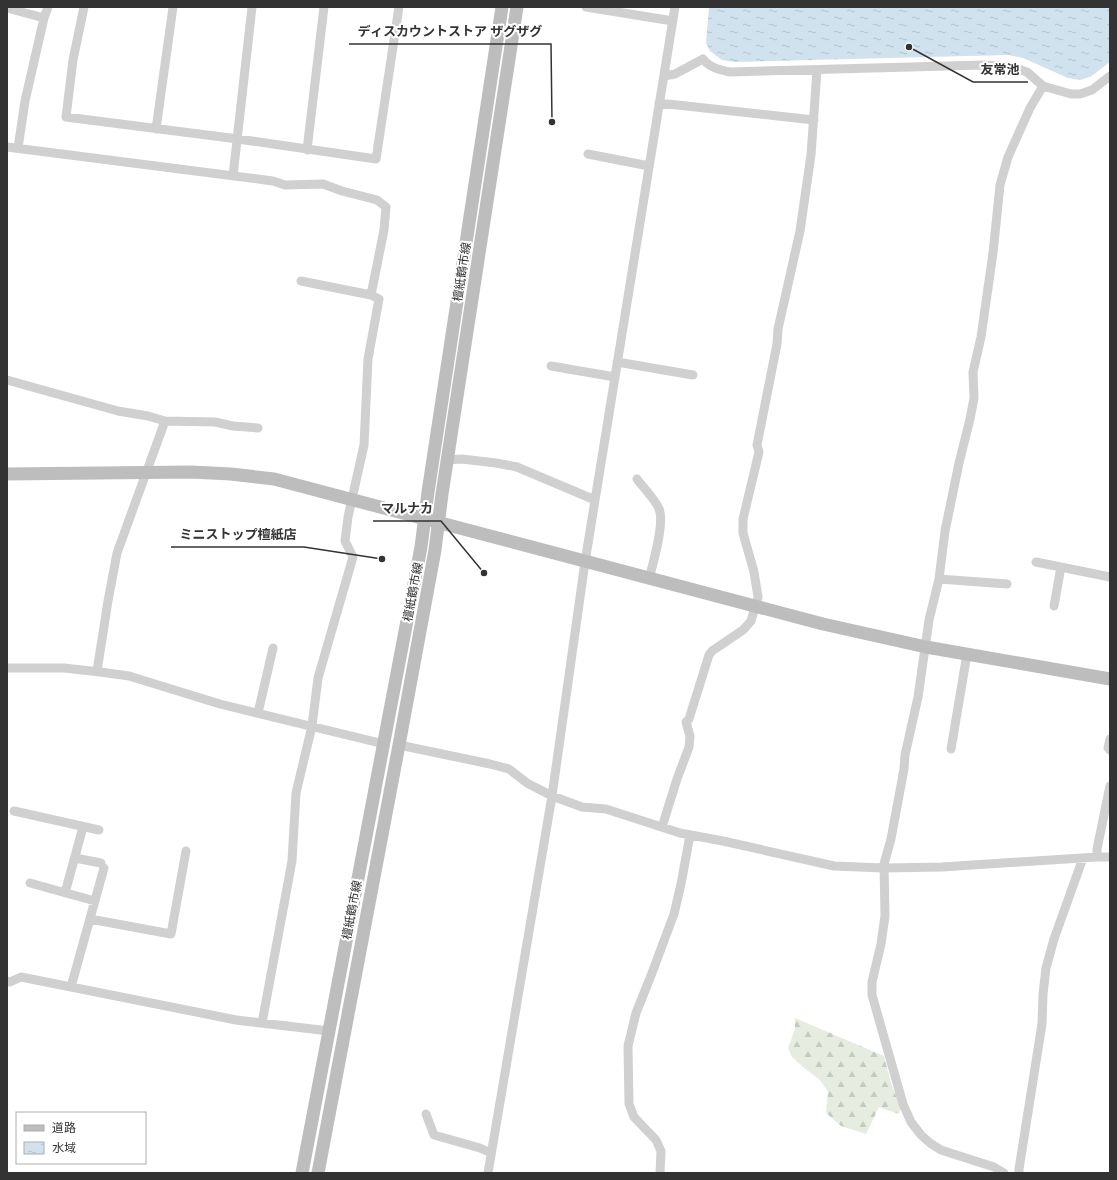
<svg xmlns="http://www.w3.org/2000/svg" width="1117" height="1180" font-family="'PT Sans','Noto Sans JP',sans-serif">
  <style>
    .forest { fill: url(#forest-firs) }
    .water { fill: url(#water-ripples) }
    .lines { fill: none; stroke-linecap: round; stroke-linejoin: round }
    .street { stroke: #d0d0d0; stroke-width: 9 }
    .secondary { stroke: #bdbdbd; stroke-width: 13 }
    .labels { text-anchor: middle; stroke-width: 4; stroke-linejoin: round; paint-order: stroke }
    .street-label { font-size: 12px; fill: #333; stroke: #fff }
    .leader { fill: none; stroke: #333; stroke-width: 1.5 }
    .callout-dot { fill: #333; stroke: #fff; stroke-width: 1.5 }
    .callout-label { font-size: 13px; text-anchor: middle; font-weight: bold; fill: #333; stroke: #fff; stroke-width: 4; stroke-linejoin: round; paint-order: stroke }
  </style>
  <defs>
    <pattern id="forest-firs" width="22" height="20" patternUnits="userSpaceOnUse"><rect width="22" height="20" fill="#e6ecdf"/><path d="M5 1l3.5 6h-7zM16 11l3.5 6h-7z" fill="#c6cbc0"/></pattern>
    <pattern id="water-ripples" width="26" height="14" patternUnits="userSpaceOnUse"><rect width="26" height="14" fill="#cfe2ee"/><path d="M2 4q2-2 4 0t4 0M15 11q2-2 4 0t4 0" fill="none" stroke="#b2c2cd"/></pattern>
  </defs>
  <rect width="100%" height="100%" fill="#fff"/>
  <!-- forest -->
  <path class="forest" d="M795,1018L884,1056L891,1083L901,1108L899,1114L879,1107L866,1134L841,1126L826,1113L828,1092L820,1080L803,1067L792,1057L788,1048L795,1029Z"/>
  <!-- water -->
  <path class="water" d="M709,7H1110V62L1090,77L1080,80L1068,78L1023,58L1008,55L735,62L722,60L710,51L706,43Z"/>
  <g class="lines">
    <!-- street -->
    <path class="street" d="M84,7L73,60L66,117L238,139L376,159L399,7
      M586,7L673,21
      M7,8L44,18L25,101L18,148
      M44,18L48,7
      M664,76L675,74L703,59C710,68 720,70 730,72L984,65L1012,67L1027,72L1043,86L1071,94H1080L1092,90L1110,76
      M659,103L814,120
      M156,129L173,7
      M7,147L273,181L285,185L323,184L342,191L377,200L386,207L384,230L371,295L379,299L368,359L364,445L348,517L345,541L353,557L318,678L312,726L296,793L292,861L262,1023
      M307,150L324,7
      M588,154L649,166
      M233,176L252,7
      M301,281L371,295
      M617,362L693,375
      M551,366L615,377
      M7,380L118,411L148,416L165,421L215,422L233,426L258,428
      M447,460L462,459L496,463L517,467L595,500
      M637,479C642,486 657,502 659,509C665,522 653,564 649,579
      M1036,562L1110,577
      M939,579L1007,584
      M1054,606L1061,567
      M7,668H64L100,672L129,676L220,704L384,744
      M97,671L108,601L117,553L165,421
      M258,713L273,648
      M1110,739L1108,748L1110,750
      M399,745L490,764L509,769L527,783L552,796L582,807L606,809L680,833L723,841L834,866L884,868L942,867L1097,857H1110
      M951,749L967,654
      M14,811L99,830
      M662,827L677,779L689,747L690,736L686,722L689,719L709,655L712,651L743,630L751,621L758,597L754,572L743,533V519L759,452L757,445L777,344L778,329L800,231L811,155L817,70
      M1097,857V849L1110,786
      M75,858L101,863
      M30,883L95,901
      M65,893L83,827
      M90,919L171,934L186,851
      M7,981L10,982L21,977L236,1020L329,1031
      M71,987L104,868
      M426,1114L434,1135L480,1148L491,1153
      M488,1173L552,796L585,562L675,7
      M660,1173L661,1151L656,1140L634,1117L629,1104L628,1046L636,1013L652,973L674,914L681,884L690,835
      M1004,1173L994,1167L941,1150L930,1143L921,1135L911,1122L903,1104L872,995V982L881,944L885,916L884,864L891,839L904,769L905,755L918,697L929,620L939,579L945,531L959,463L970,419L974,398L973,372L981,337L993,253L1000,185L1008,157L1030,108L1043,86
      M1019,1173V1169L1042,1024L1043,994L1046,968L1054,939L1083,858"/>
    <!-- secondary -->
    <path class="secondary" d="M7,474L191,472L231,474L274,479L823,624L926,647L1110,679
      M302,1173L421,547L428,492L502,7
      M318,1173L399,745L435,550L442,494L517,7"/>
  </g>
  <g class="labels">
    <!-- street labels -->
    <g class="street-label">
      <text transform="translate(462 272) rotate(-81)" y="4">檀紙鶴市線</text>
      <text transform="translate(413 592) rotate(-79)" y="4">檀紙鶴市線</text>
      <text transform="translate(352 910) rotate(-79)" y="4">檀紙鶴市線</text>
    </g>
  </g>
  <!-- callouts -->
  <path class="leader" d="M552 122L551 44H349M909 47L973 82H1028M484 573L441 521H373M382 559L304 547H171"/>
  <g class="callout-dot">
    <circle cx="552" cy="122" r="4"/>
    <circle cx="909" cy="47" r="4"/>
    <circle cx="484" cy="573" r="4"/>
    <circle cx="382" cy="559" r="4"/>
  </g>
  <g class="callout-label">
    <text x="450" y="36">ディスカウントストア ザグザグ</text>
    <text x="1000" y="74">友常池</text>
    <text x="407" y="513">マルナカ</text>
    <text x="238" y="539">ミニストップ檀紙店</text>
  </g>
  <!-- border -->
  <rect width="1117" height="1180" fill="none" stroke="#333333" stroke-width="16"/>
  <!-- legend -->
  <rect x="16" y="1112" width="130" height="52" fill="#ffffff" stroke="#adadad"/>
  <rect x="24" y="1125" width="20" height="6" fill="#bdbdbd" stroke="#adadad"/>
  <text x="52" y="1132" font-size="12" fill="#333333">道路</text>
  <rect x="24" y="1142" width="20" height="12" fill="url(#water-ripples)" stroke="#adadad"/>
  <text x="52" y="1152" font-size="12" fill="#333333">水域</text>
</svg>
